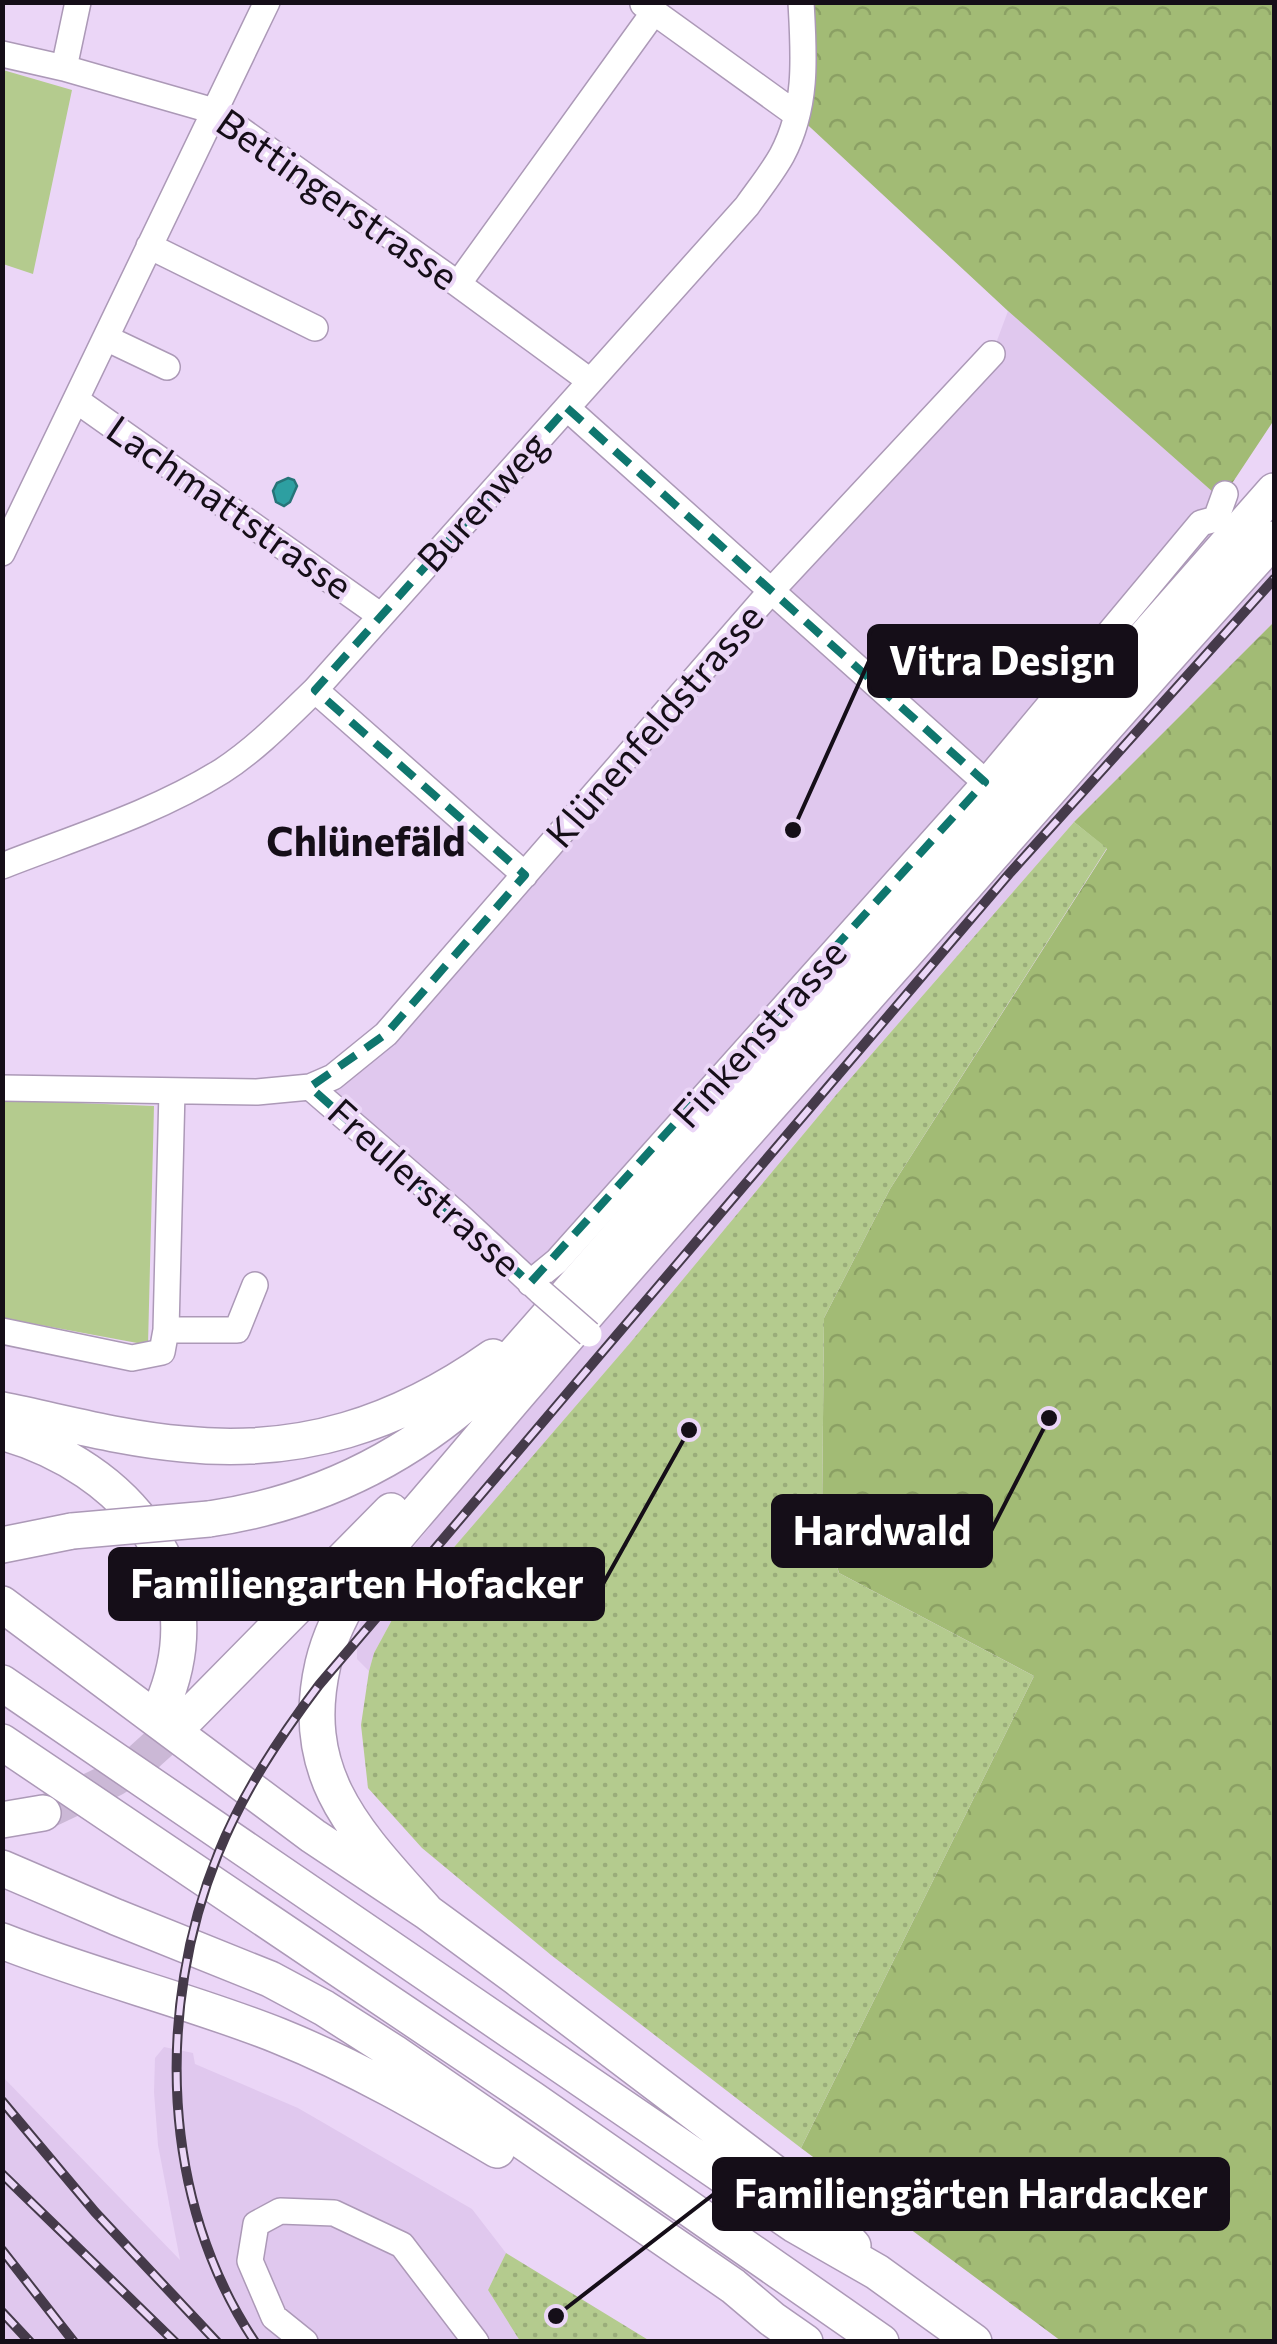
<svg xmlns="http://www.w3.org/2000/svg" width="1277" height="2344" font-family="Commissioner,sans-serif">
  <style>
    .built { fill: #e0c8ee }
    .green { fill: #b4cb8e }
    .forest { fill: url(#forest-crowns) }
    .garden { fill: url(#garden-dots) }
    .water { fill: #2d9fa1; stroke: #267478; stroke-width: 2.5 }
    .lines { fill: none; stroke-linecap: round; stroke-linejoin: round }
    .highway-tunnel { stroke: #cbb8d6; stroke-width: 35; stroke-dasharray: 35 18; stroke-linecap: butt }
    .minor-casing { stroke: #ac99b7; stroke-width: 28 }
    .highway-casing { stroke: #ac99b7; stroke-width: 38 }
    .minor { stroke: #fff; stroke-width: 25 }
    .highway { stroke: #fff; stroke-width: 35 }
    .rail-casing { stroke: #453a4a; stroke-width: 10 }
    .rail { stroke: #ebd6f7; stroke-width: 6; stroke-dasharray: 19; stroke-linecap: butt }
    .minor-bridge-casing { stroke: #ac99b7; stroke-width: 28; stroke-linecap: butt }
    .highway-bridge-casing { stroke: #ac99b7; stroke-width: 38; stroke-linecap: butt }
    .minor-bridge { stroke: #fff; stroke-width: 25 }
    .highway-bridge { stroke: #fff; stroke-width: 35 }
    .marked { fill: none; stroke: #0f766e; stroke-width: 8; stroke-dasharray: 20 12; stroke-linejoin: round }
    .labels { text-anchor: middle; stroke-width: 8; stroke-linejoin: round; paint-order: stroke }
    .street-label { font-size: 38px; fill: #150e18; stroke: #ebd6f7 }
    .neighbourhood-label { font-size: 40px; font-weight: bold; fill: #150e18; stroke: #ebd6f7 }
    .leader { fill: none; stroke: #150e18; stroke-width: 4 }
    .callout-dot { fill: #150e18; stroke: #ebd6f7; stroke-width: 4 }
    .callout { fill: #150e18; stroke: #150e18; stroke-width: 4 }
    .callout-label { font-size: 40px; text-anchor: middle; font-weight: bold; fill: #fff }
  </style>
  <defs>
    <pattern id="forest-crowns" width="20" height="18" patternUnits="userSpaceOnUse" patternTransform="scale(2.5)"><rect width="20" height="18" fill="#a2bb75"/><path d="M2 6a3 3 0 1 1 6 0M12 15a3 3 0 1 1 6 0" fill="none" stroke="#8ba064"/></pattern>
    <pattern id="garden-dots" width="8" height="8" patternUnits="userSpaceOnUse" patternTransform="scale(2.5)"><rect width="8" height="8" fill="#b4cb8e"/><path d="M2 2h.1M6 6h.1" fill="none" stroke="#9aad7a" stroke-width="1.8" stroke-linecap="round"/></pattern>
  </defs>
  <rect width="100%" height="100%" fill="#ebd6f7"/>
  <!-- built -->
  <path class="built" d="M1008,311L1214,493L1225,494L1239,509L541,1292L310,1087L333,1077L992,354Z
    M1274,561V622L1074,822L836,1095L630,1343L393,1618L374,1653L369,1671L357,1659V1640L363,1608L589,1334Z
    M164,2047L193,2053L195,2064L298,2108L472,2209L506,2253L488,2290L520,2341H3L2,2076L180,2260L158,2145L154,2092L155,2058Z"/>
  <!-- green -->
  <path class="green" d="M3,70L72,90L33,274L3,264Z
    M3,1100L154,1106L148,1345L3,1318Z"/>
  <!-- forest -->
  <path class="forest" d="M801,3H1274V420L1225,494L1214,493L1008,311L797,115Z
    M1274,622V2341H1061L801,2148L1034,1676L839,1573L822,1518L824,1318L890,1189L1107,849L1074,822Z"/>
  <!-- garden -->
  <path class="garden" d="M1074,822L1107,848L890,1189L824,1318L822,1518L839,1573L1034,1676L801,2148L551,1955L422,1848L368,1788L361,1725L369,1671L374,1653L393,1618L630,1343L836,1095Z
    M506,2253L650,2341H520L488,2290Z"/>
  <!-- water -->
  <path class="water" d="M288,478L294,480L297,486L290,502L284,506L276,502L273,491L277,483Z"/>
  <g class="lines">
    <!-- highway-tunnel -->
    <path class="highway-tunnel" d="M43,1813L114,1779L133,1767L184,1721"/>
    <defs>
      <path id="minor" d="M643,4L797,115
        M2,54L64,68L214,111L458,284L590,381
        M64,68L78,2
        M149,246L315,328
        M458,284L654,12
        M106,338L167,367
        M76,400L381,616
        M567,408L985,782
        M2,553L267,2
        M315,690L525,875
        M2,866C76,837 155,813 222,771C256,749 286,718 315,690L747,206C759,189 772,173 782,155C808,106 804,55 801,2
        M310,1087L457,1214L541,1292
        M2,1088L257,1092L310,1087L333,1077L386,1034L772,590L992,354
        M530,1283L557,1261L985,782L1201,523L1216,519L1225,494
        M166,1330H237L255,1285
        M2,1331L132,1358L162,1352L166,1330L172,1091
        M305,2342L274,2317L250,2261L256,2224L280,2211L334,2213L402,2245L476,2342"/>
      <path id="highway" d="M2,1410C62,1422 123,1439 183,1444C300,1456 398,1424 493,1357
        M2,1432C126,1467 218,1575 162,1706
        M209,1519C318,1503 414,1455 493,1379L1274,491
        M2,1545L72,1531
        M2,1604L313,1836L427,1912L517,1978L810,2200L853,2246
        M2,1683L795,2225L877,2272L974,2342
        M184,1721L391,1511
        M2,1742L532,2099L881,2342
        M2,1820L43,1813
        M2,1868L116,1917L270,1979L324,2008L393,2052L733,2286L772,2319L805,2342
        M427,1912C358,1834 297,1777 323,1664C339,1596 389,1546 432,1495C465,1457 497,1418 530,1380C648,1241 771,1105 892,968C1019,825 1145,680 1274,539
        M2,1941C93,1977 189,2000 279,2036C356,2067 426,2108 497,2150"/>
    </defs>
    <!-- minor casing -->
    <use href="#minor" class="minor-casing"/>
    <!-- highway casing -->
    <use href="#highway" class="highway-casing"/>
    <!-- minor -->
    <use href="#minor" class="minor"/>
    <!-- highway -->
    <use href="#highway" class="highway"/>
    <defs>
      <path id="rail" d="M2,2101L95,2212L217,2342
        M2,2174L175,2342
        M2,2250L74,2342
        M2,2312L30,2342
        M255,2342C160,2200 156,2008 218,1854C243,1792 279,1738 319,1685L1009,874L1274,579"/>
    </defs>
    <!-- rail casing -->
    <use href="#rail" class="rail-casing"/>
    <!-- rail -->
    <use href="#rail" class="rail"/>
    <defs>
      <path id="minor-bridge" d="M541,1292L589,1334"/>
      <path id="highway-bridge" d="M72,1531L209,1519"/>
    </defs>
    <!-- minor-bridge casing -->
    <use href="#minor-bridge" class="minor-bridge-casing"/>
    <!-- highway-bridge casing -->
    <use href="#highway-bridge" class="highway-bridge-casing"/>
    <!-- minor-bridge -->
    <use href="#minor-bridge" class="minor-bridge"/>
    <!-- highway-bridge -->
    <use href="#highway-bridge" class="highway-bridge"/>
  </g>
  <!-- marked area -->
  <path class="marked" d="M567,408L985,782L530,1283L310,1087L386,1034L525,875L315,690Z"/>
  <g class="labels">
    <!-- street labels -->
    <g class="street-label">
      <text transform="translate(337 200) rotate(35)" y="13">Bettingerstrasse</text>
      <text transform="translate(483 502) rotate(-48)" y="13">Burenweg</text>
      <text transform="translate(229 508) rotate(35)" y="13">Lachmattstrasse</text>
      <text transform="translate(655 726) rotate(-49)" y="13">Klünenfeldstrasse</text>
      <text transform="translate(760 1034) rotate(-48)" y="13">Finkenstrasse</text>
      <text transform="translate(424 1188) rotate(42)" y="13">Freulerstrasse</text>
    </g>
    <!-- neighbourhood labels -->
    <g class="neighbourhood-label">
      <text x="366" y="856">Chlünefäld</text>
    </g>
  </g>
  <!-- callouts -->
  <path class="leader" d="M793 830L869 661M1049 1418L991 1531M689 1430L603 1584M556 2316L714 2194"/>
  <g class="callout-dot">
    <circle cx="793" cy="830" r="10"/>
    <circle cx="1049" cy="1418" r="10"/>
    <circle cx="689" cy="1430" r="10"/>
    <circle cx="556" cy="2316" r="10"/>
  </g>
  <g class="callout">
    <rect x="869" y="626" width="267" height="70" rx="10"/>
    <rect x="773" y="1496" width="218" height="70" rx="10"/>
    <rect x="110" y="1549" width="493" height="70" rx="10"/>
    <rect x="714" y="2159" width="514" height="70" rx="10"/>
  </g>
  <g class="callout-label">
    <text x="1002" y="675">Vitra Design</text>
    <text x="882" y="1545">Hardwald</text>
    <text x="357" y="1598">Familiengarten Hofacker</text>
    <text x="971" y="2208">Familiengärten Hardacker</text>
  </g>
  <!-- border -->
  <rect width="1277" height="2344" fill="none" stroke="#150e18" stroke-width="10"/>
</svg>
